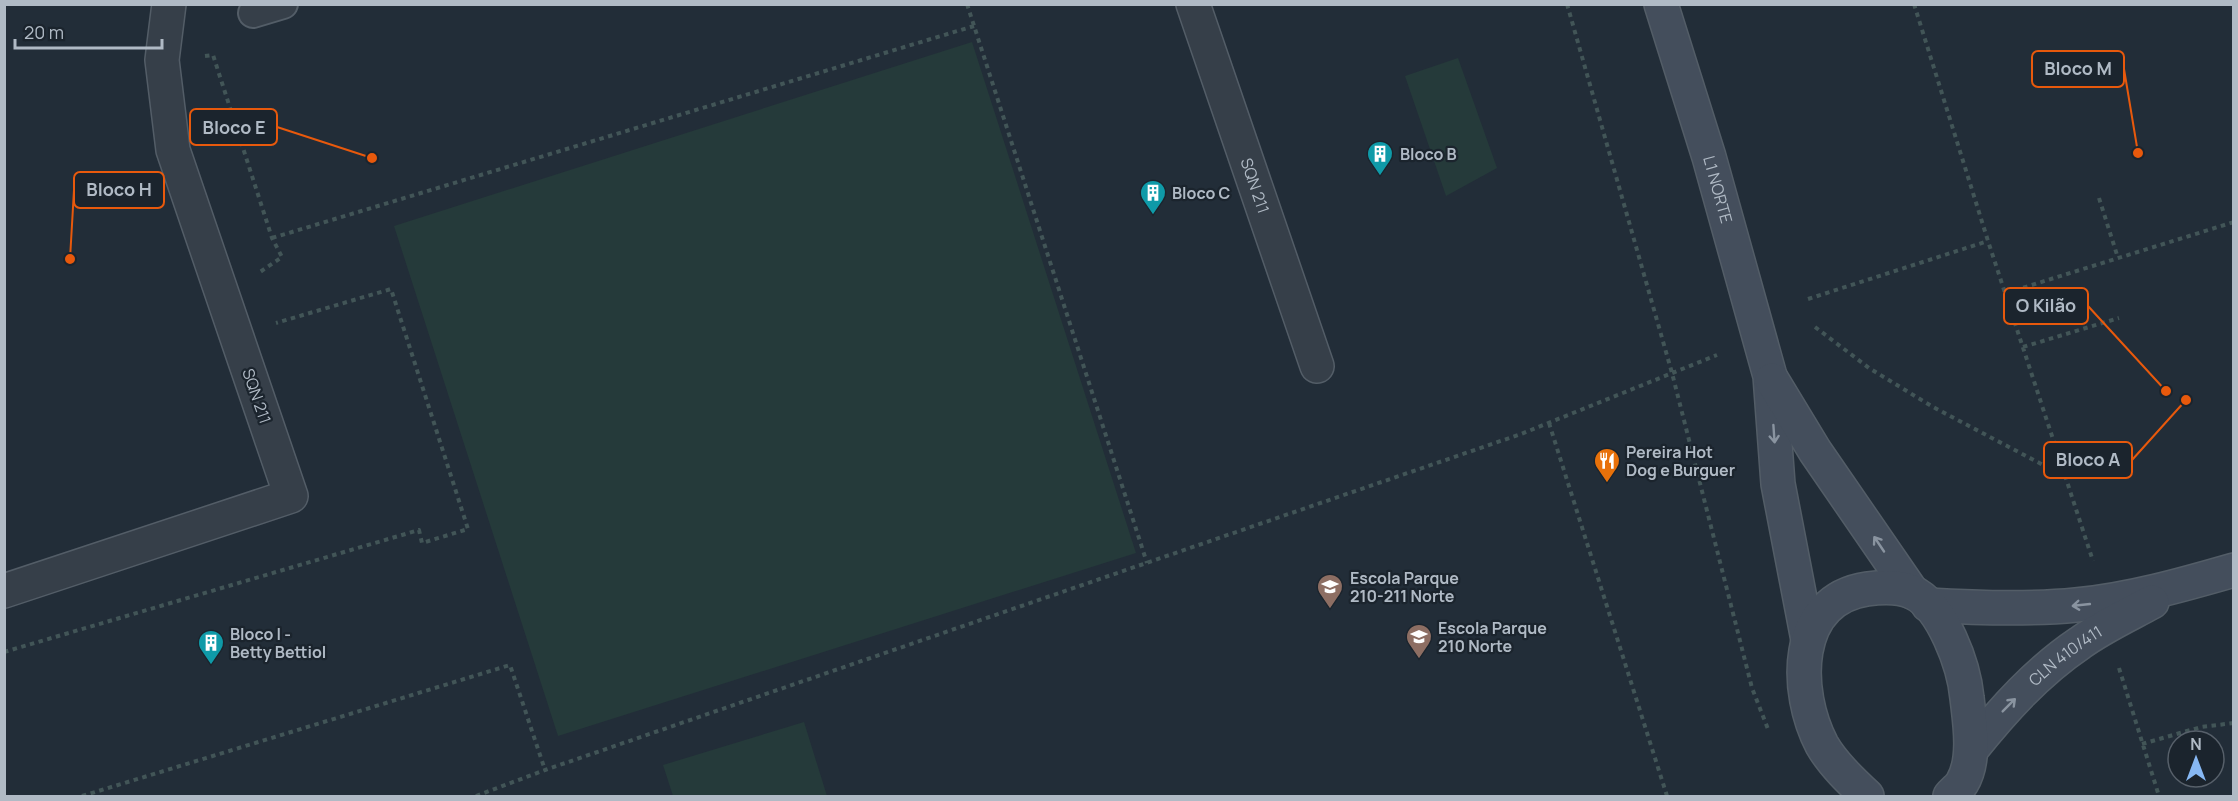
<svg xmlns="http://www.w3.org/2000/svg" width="2238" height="801" font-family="Manrope,sans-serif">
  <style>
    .green { fill: #253a3a }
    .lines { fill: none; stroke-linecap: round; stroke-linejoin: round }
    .lane-casing { stroke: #535d67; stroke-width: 32 }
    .street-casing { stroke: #535d67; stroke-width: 36 }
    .secondary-casing { stroke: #535d67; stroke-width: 36 }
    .path { stroke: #425557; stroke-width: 4; stroke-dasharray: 4.5 4.5; stroke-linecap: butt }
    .lane { stroke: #363f49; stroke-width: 28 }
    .street { stroke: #363f49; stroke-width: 33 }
    .secondary { stroke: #444e5c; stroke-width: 33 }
    .oneway { stroke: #8a94a0 }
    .labels { text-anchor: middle; stroke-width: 4.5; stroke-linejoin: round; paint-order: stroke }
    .poi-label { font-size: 16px; font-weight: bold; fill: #b0bac5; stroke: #1b242d; text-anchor: start }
    .street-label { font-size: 16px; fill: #b0bac5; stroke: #1b242d }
    .leader { fill: none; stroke: #e8590c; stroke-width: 2 }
    .callout-dot { fill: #e8590c; stroke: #1b242d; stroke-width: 2 }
    .callout { fill: #1b242d; stroke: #e8590c; stroke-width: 2 }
    .callout-label { font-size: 18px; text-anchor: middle; font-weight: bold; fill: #b0bac5 }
  </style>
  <rect width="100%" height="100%" fill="#222d38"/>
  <!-- green -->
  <path class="green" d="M972,42L1136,553L558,736L394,226Z
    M1458,58L1497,168L1446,196L1405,76Z
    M804,722L827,796H673L663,765Z"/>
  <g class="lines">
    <defs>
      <path id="lane" d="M253,13L283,4"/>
      <g id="street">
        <path id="s1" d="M1193,4L1317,366"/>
        <path d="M4,591L291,496L173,150L162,60L169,4"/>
      </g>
      <g id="secondary">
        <path id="s2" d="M1661,4L1709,157L1770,376L1778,484L1808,640"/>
        <path d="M1772,380L1815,451L1912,592"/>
        <path d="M1928,605C1977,608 2027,610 2076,605C2129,600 2182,585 2234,570"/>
        <path id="s3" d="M1971,750C2003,710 2037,672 2080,643C2102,627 2128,615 2152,602"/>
        <path d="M1867,796C1851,781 1833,764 1822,745C1794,692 1792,600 1867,589C1881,587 1898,586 1912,592C1943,606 1964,666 1967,698C1970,723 1976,760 1962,783C1959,788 1953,792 1950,796"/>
      </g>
    </defs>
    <!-- lane casing -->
    <use href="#lane" class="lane-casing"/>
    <!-- street casing -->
    <use href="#street" class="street-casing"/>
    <!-- secondary casing -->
    <use href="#secondary" class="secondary-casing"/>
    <!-- path -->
    <path class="path" d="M967,4L1147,563
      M1567,4L1672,373L1752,688L1768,729
      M1914,4L1988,241L2093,561
      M205,56L213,55L272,238L282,257L260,272
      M2099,198L2118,258
      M272,238L974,26
      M2006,293L2234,222
      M1808,299L1988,241
      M1815,327L1869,368L1933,407L2066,477
      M2023,347L2119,318
      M1549,423L1667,796
      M4,652L419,530L422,543L468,529L391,289L276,323
      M2119,668L2159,796
      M2142,744L2201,727L2234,723
      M82,796L510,665L545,770
      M476,796L545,770L1521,434L1717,355"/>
    <!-- lane -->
    <use href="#lane" class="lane"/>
    <!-- street -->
    <use href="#street" class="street"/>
    <!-- secondary -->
    <use href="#secondary" class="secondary"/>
  </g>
  <!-- one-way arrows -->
  <defs><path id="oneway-shaft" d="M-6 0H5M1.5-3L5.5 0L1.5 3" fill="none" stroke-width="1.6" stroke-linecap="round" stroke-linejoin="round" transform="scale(1.5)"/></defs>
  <g class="oneway">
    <use href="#oneway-shaft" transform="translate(1774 434) rotate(86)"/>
    <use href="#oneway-shaft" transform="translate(1879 544) rotate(-124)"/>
    <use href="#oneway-shaft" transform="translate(2081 605) rotate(174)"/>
    <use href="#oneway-shaft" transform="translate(2009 705) rotate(-45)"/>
  </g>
  <!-- icons -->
  <defs>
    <symbol id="building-pin" viewBox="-11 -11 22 30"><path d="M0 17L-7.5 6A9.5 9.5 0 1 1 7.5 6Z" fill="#0f9aa8" stroke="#1b242d"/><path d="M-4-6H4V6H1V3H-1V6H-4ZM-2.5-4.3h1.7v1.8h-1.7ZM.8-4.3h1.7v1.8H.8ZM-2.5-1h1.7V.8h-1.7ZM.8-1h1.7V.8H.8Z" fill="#fff"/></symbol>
    <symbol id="restaurant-pin" viewBox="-11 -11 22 30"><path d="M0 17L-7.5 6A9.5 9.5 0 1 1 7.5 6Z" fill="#e8710a" stroke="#1b242d"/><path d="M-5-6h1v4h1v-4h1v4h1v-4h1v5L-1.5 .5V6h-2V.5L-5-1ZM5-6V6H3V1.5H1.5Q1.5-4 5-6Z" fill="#fff"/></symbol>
    <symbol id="school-pin" viewBox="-11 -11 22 30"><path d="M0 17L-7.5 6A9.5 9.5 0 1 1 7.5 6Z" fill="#8d6e63" stroke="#1b242d"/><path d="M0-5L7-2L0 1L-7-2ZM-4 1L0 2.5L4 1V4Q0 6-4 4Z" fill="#fff"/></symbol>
  </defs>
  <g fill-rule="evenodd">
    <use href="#building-pin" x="1365" y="139" width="30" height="40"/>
    <use href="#building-pin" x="1138" y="178" width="30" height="40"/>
    <use href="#restaurant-pin" x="1592" y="446" width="30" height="40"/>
    <use href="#school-pin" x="1315" y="572" width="30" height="40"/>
    <use href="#school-pin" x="1404" y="622" width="30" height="40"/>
    <use href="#building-pin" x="196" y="628" width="30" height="40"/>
  </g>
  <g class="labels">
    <!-- poi labels -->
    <g class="poi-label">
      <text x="1400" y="160">Bloco B</text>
      <text x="1172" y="199">Bloco C</text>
      <text x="1626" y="458">Pereira Hot<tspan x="1626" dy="18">Dog e Burguer</tspan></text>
      <text x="1350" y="584">Escola Parque<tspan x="1350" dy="18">210-211 Norte</tspan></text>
      <text x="1438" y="634">Escola Parque<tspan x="1438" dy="18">210 Norte</tspan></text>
      <text x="230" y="640">Bloco I -<tspan x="230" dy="18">Betty Bettiol</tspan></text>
    </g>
    <!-- street labels -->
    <g class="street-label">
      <text dy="6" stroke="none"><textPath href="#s1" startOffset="192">SQN 211</textPath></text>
      <text dy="6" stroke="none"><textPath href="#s2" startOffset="194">L1 NORTE</textPath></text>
      <text transform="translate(257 396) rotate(71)" y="6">SQN 211</text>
      <text dy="6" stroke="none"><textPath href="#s3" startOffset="134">CLN 410/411</textPath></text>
    </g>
  </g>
  <!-- callouts -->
  <path class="leader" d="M2138 153L2124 69M372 158L277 127M70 259L74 190M2166 391L2088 306M2186 400L2132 460"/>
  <g class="callout-dot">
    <circle cx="2138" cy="153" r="6"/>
    <circle cx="372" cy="158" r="6"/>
    <circle cx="70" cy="259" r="6"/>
    <circle cx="2166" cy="391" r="6"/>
    <circle cx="2186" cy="400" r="6"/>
  </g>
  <g class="callout">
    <rect x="2032" y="51" width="92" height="36" rx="6"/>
    <rect x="190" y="109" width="87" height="36" rx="6"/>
    <rect x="74" y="172" width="90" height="36" rx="6"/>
    <rect x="2004" y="288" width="84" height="36" rx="6"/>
    <rect x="2044" y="442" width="88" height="36" rx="6"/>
  </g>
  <g class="callout-label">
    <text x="2078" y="75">Bloco M</text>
    <text x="234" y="134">Bloco E</text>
    <text x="119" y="196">Bloco H</text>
    <text x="2046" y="312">O Kilão</text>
    <text x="2088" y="466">Bloco A</text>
  </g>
  <!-- border -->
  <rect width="2238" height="801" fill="none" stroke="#b0bac5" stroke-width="12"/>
  <!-- north arrow -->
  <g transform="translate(2196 759)"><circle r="28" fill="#1b242d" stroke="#57606a" stroke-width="1.5"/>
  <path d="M0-4.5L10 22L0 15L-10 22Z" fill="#87b8f3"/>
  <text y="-9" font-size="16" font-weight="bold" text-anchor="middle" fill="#b0bac5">N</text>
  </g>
  <!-- scale -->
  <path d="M15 39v9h147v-9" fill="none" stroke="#b0bac5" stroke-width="3"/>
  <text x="24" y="39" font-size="18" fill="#b0bac5" stroke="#1b242d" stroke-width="4.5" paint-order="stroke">20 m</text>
</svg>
